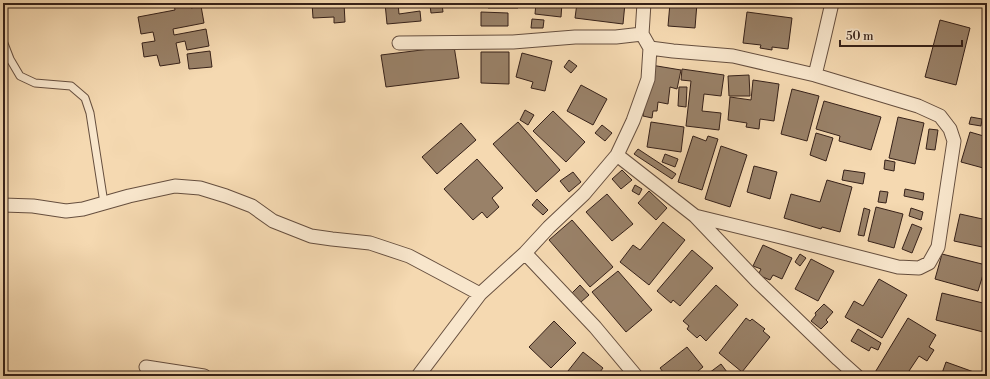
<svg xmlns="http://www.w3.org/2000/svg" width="990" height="379" font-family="'Libre Bodoni',serif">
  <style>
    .building { fill: #998168; stroke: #362119 }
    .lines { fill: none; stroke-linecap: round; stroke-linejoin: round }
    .lane-casing { stroke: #664f3f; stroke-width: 9 }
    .street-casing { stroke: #664f3f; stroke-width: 15 }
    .lane { stroke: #f8e6cc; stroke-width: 7 }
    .street { stroke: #f8e6cc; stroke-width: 13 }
  </style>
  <rect width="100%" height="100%" fill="#f5d9b1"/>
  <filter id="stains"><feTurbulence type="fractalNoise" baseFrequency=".005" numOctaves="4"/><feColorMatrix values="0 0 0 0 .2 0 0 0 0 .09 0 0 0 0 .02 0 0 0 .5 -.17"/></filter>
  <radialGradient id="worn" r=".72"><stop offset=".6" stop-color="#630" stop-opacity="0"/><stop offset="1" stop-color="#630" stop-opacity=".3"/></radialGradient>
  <!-- building -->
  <path class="building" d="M182,3H190L191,8L201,6L204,23L173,29L174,35L206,29L209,46L187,50L185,41L176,43L180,63L160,66L157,55L144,57L142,43L155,41L153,32L141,34L138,17L175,10L174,4Z
    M312,3H344L345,22L334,23V17L313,18Z
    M385,3H398L399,14L420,11L421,21L387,24Z
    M421,3H448L442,4L443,12L431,13L430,5L421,6Z
    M488,3H518V8H488Z
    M536,3H562L561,17L535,14Z
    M577,3H625L623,24L575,18Z
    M670,3H697L695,28L668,26Z
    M481,12L508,13V26H481Z
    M747,12L792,18L788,49L772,47V50L760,48L761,45L743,43Z
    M532,19L544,20L543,28H531Z
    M940,20L970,28L956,85L925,77Z
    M454,46L459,78L386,87L381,55Z
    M210,51L212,67L189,69L187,54Z
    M481,52H509V84L481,83Z
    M522,53L552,61L545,91L531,88L533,82L516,77Z
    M569,60L577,66L571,73L564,67Z
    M651,65L681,70L677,89L670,87L668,104L658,102L657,111H653L652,118L643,116Z
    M682,69L724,75L721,96L704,94L702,111L721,113L719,130L686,126L691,81L681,80Z
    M749,75L750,96H729L728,76Z
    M753,80L779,84L774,121L760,119L759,129L746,127L747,123L728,120L730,97L751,100Z
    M581,85L607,99L593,125L567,111Z
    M679,87H687L686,107L678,106Z
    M792,89L819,96L807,141L781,134Z
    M824,101L881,117L871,150L839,141L840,136L816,129Z
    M525,110L534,115L528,125L520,120Z
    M553,111L585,142L566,162L533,131Z
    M898,117L924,123L915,164L889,158Z
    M971,117L982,119L981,126L969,124Z
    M518,122L560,170L536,192L493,144Z
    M651,122L684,127L681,152L647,147Z
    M461,123L476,140L437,174L422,157Z
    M602,125L612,133L605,141L595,133Z
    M929,129L938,130L935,150L926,149Z
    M970,132L987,137V169L961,162Z
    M816,133L833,138L826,161L810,155Z
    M693,136L706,141L708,136L718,139L702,190L678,182Z
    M721,146L747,155L730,207L705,199Z
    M638,149L676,174L672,179L634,154Z
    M665,154L678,159L675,167L662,162Z
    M477,159L503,188L492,198L499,207L487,218L482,212L473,220L444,189Z
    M885,160L895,162L894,171L884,169Z
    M754,166L777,172L770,199L747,192Z
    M622,170L632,180L621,189L612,179Z
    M844,170L865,173L863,184L842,180Z
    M573,172L581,182L569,192L560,181Z
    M827,180L852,187L840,232L822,227L821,229L784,218L791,194L820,202Z
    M635,185L642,189L639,195L632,191Z
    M905,189L924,193L923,200L904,196Z
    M649,191L667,208L656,220L638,203Z
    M880,191L888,192L886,203L878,202Z
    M607,194L633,224L612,241L586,212Z
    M537,199L548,210L543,215L532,205Z
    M876,207L903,214L894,248L868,241Z
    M864,208L870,210L864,236L858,235Z
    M911,208L923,212L921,220L909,216Z
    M960,214L987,220V248L954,241Z
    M572,220L613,267L590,287L549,240Z
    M663,222L685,240L649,285L620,262L633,245L640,250Z
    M912,224L922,228L912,253L902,249Z
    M763,245L792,258L782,279L773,275L770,280L758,275L761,269L753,266Z
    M692,250L713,268L680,306L673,300L671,303L657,291Z
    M800,254L806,258L800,266L795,262Z
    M942,254L986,265L978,291L935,279Z
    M811,259L834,271L818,301L795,289Z
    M618,271L652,310L626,332L592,292Z
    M879,279L907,295L882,338L845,317L854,301L863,306Z
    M580,285L589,295L581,302L572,293Z
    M716,285L738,305L706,341L700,335L697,338L687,329L689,326L683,321Z
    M942,293L987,304V333L936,320Z
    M824,304L833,312L826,320L828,322L821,329L811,321L816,315L815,313Z
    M746,318L750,321L752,319L765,329L763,331L770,337L742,372L719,353Z
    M908,318L936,335L929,347L934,350L927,361L919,356L909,371L917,376H877L874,374Z
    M554,321L576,343L551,368L529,347Z
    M858,329L881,343L878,350L871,347L869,351L851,341Z
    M687,347L703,367L692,376H666L660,368Z
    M583,352L603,368L597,376H564Z
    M946,362L985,376H941Z
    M721,364L730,376H705Z"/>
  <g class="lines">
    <defs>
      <path id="lane" d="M3,41L10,59L20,76L35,83L71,86L85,98L90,113L104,203"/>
      <path id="street" d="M399,43L513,42L575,37H616L642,34
        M650,48L673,51L733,56L815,75L918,106L940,116L950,129L954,141L938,247L929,263L919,268L898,267L785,238L695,216
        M815,75L823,42L832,3
        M617,155L695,216L757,281L838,359L857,376
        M3,205L33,206L66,211L83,209L129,196L175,186L200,188L226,196L252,206L273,221L311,236L332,239L370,243L409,256L441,273L480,294
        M525,253L595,327L636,376
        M146,367L204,376
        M418,376L480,294L525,253L549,227L584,194L617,155L633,121L648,79L650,48L642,34L644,3"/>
    </defs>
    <!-- lane casing -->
    <use href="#lane" class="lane-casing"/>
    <!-- street casing -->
    <use href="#street" class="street-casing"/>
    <!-- lane -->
    <use href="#lane" class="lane"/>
    <!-- street -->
    <use href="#street" class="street"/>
  </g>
  <!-- margin -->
  <rect width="990" height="379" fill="none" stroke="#f5d9b1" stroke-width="16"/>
  <rect x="4" y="4" width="982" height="371" fill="none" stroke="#362119" stroke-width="2"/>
  <rect x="8" y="8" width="974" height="363" fill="none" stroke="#362119"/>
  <!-- scale -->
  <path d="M840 40v6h122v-6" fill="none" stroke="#362119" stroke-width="2"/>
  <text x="846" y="40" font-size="12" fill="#362119" stroke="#f8e6cc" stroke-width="3" paint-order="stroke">50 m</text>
  <rect width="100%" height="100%" filter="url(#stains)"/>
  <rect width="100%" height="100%" fill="url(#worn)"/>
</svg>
